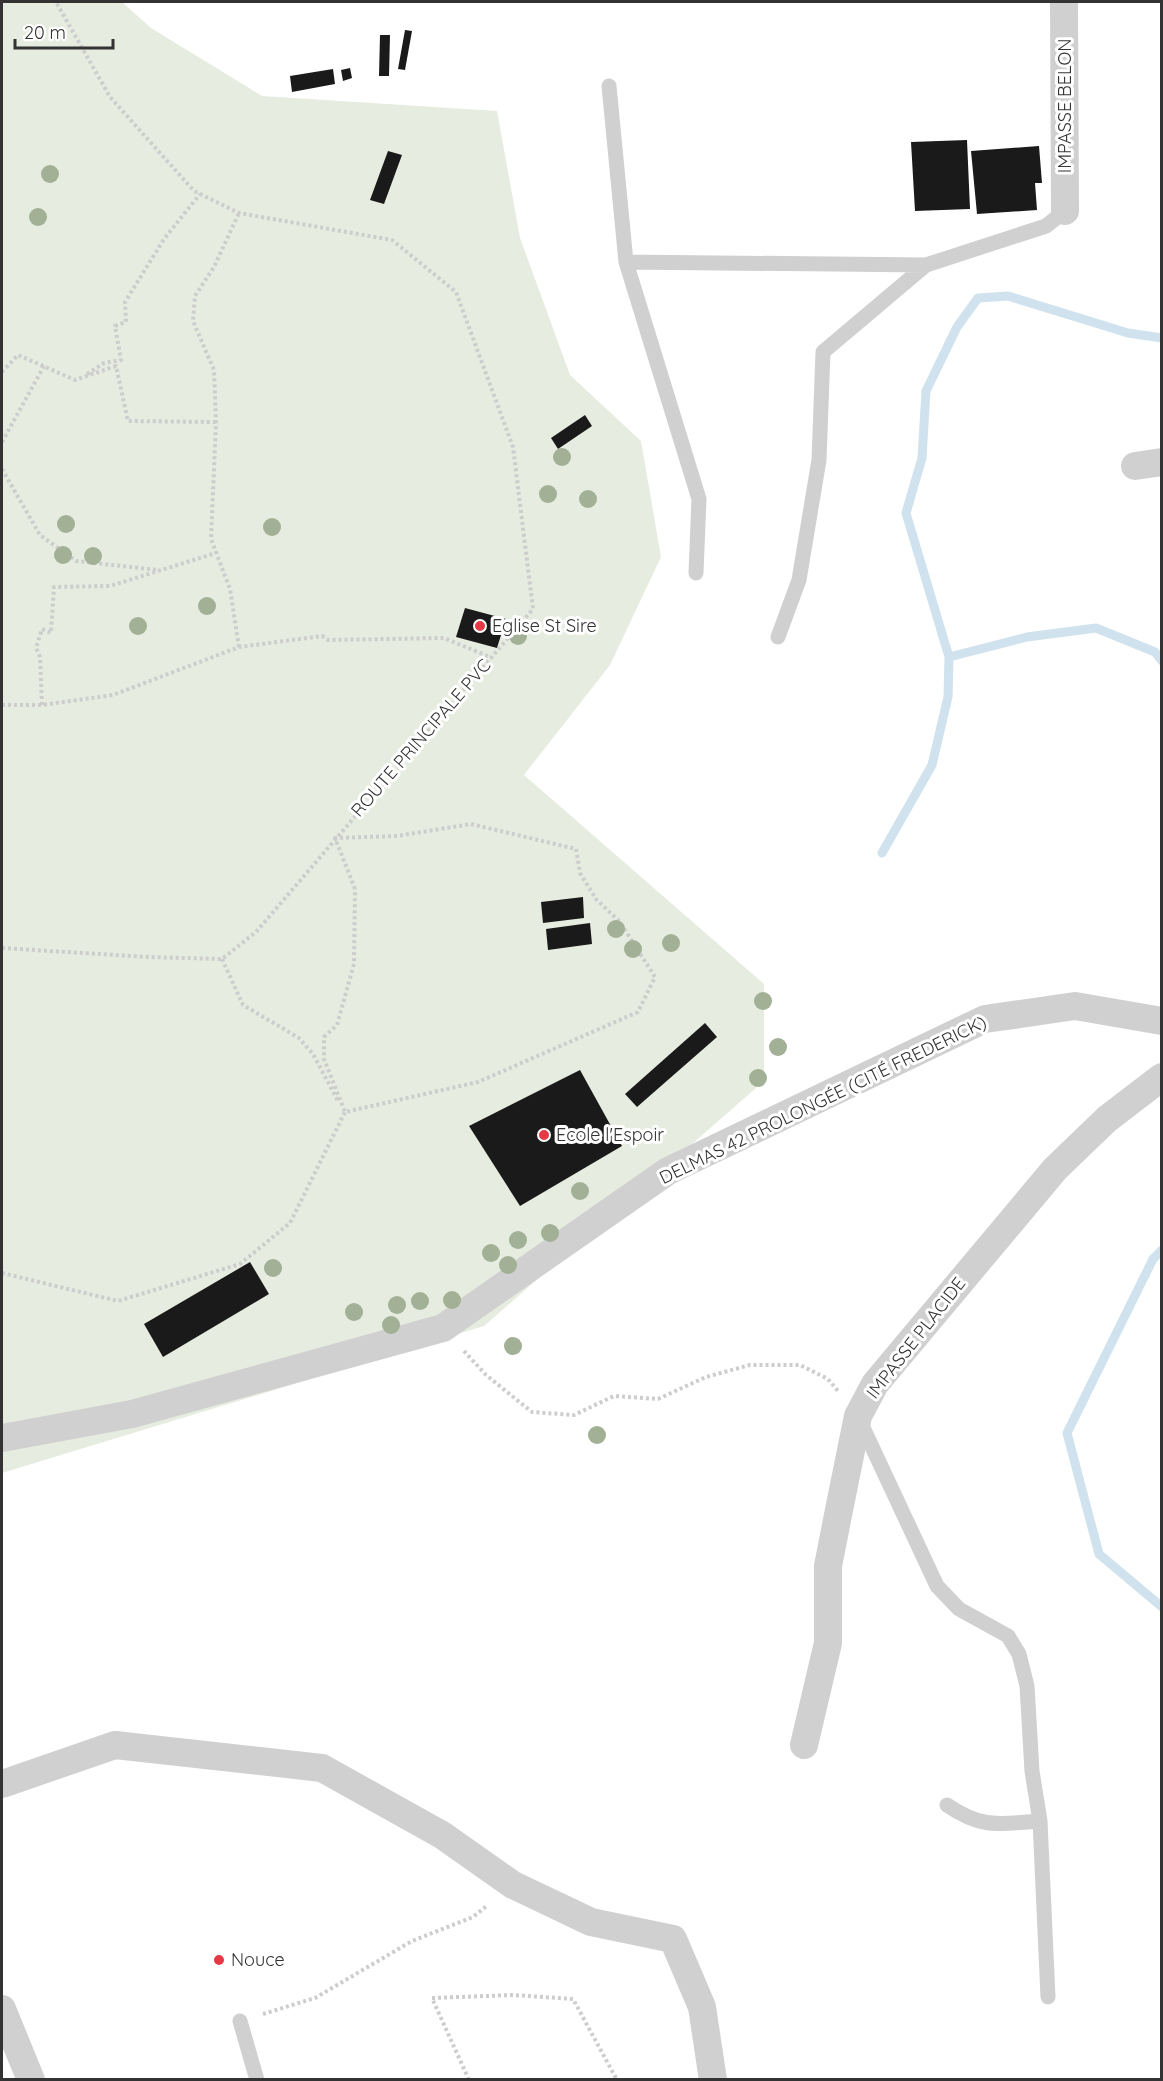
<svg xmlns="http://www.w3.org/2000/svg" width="1163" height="2081" font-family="Quicksand,sans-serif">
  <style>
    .green { fill: #e6ecdf }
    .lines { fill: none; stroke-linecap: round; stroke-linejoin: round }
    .stream { stroke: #cfe2ee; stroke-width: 9 }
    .building { fill: #1a1a1a }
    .path { stroke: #cdcdcd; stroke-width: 4; stroke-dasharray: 3 3; stroke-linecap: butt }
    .service { stroke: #d0d0d0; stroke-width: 15 }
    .minor { stroke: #d0d0d0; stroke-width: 28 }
    .tree { fill: #a2b095 }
    .poi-dot { fill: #e63946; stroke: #fff; stroke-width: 2 }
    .labels { text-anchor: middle; stroke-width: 6; stroke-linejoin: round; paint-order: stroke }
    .street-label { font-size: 18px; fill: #333; stroke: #fff }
    .poi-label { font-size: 18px; fill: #333; stroke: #fff; text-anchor: start }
  </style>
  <rect width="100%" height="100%" fill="#fff"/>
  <!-- green -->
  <path class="green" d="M2,2H122L151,28L262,96L497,111L520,238L570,375L641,441L661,557L610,665L524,775L764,984V1081L484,1326L2,1473Z"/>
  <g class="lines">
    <!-- stream -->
    <path class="stream" d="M949,657L1027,637L1096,628L1155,652L1162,661
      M882,853L932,765L948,697L949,657L906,513L922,458L926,391L957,327L978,298L1008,296L1128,333L1162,338
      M1162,1250L1153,1259L1067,1433L1099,1554L1162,1607"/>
  </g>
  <!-- building -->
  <path class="building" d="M405,30L412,31L405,70L398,69Z
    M380,35H390L389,76H379Z
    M350,68L352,78L343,81L341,70Z
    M333,69L335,84L292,92L290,76Z
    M967,140L970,209L915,211L911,142Z
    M1039,146L1042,183H1035L1037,210L977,214L971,151Z
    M388,151L402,155L384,204L370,200Z
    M585,415L592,426L558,449L551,438Z
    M465,608L506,619L497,648L456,637Z
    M583,897L584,918L543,923L541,902Z
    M590,923L592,944L548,950L546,929Z
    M705,1023L717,1037L637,1107L625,1094Z
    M580,1070L622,1146L520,1206L469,1126Z
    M250,1262L269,1294L163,1357L144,1324Z"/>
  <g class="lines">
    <!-- path -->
    <path class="path" d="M2,372L18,355L75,380L116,366L128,421L216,422
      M87,374L104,363L121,360L115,326L126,322L125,302L164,239L200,194
      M2,442L44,366
      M2,469L40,535L76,561L158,570
      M239,647L230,589L211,539L216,422L214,370L193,321L195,296L214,267L239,213
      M2,705H42L113,695L239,647L322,636L328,640L444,638L490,657
      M42,705L40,657L36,648L42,629L51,633L54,587L110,586L216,553
      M471,824L576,849L580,873L596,899L620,922L655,977L638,1012L478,1082L345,1112L324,1059V1037L337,1025L354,964L355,889L335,838L397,836Z
      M2,948L148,957L222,959L256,932L533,609L513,447L456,292L392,240L239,213L194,191L110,97L56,2
      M222,959L243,1005L299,1038L313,1054L338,1101
      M2,1273L118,1301L240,1264L290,1223L345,1112
      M464,1351L486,1375L532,1412L574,1415L614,1396L658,1399L706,1377L750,1365H800L828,1379L838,1391
      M263,2014L315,1998L412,1941L473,1917L488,1905
      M469,2080L432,1998L513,1995L573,1999L617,2080"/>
    <!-- service -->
    <path class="service" d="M609,86L626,262L699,499L696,573
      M626,262L926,265L1046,226L1065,211
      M778,637L799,580L819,460L823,352L926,265
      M859,1419L937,1586L959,1609L1008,1636L1019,1654L1027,1686L1032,1771L1040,1821C999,1824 982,1829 947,1805
      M1040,1821L1048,1997
      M240,2021L257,2080"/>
    <!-- minor -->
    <path class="minor" d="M1064,2L1065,211
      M1135,466L1162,462
      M2,1438L132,1414L443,1328L668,1171L985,1019L1075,1006L1162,1021
      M804,1745L828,1643V1566L840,1505L858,1416L875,1384L1055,1169L1107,1119L1162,1077
      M2,1784L115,1745L322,1768L442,1835L513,1885L591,1922L673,1939L702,2007L713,2080
      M2,2009L31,2080"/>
  </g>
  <!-- trees -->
  <g class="tree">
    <circle cx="50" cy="174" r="9"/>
    <circle cx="38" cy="217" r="9"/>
    <circle cx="562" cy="457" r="9"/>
    <circle cx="548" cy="494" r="9"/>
    <circle cx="588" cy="499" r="9"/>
    <circle cx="66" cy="524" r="9"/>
    <circle cx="272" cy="527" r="9"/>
    <circle cx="63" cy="555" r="9"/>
    <circle cx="93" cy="556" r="9"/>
    <circle cx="207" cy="606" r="9"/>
    <circle cx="138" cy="626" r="9"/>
    <circle cx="518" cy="636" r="9"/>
    <circle cx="616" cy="929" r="9"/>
    <circle cx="671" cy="943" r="9"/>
    <circle cx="633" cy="949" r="9"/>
    <circle cx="763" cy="1001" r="9"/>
    <circle cx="778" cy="1047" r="9"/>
    <circle cx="758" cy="1078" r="9"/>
    <circle cx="580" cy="1191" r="9"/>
    <circle cx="550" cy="1233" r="9"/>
    <circle cx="518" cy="1240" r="9"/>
    <circle cx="491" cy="1253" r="9"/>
    <circle cx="508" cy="1265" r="9"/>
    <circle cx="273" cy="1268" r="9"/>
    <circle cx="452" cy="1300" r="9"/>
    <circle cx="420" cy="1301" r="9"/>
    <circle cx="397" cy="1305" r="9"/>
    <circle cx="354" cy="1312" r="9"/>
    <circle cx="391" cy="1325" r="9"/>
    <circle cx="513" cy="1346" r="9"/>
    <circle cx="597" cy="1435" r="9"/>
  </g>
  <!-- markers -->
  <g class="poi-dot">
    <circle cx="480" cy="626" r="6"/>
    <circle cx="544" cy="1135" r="6"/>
    <circle cx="219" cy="1960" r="6"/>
  </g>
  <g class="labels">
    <!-- street labels -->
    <g class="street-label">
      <text transform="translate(1065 106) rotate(-90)" y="6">IMPASSE BELON</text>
      <text transform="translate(421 738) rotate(-49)" y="6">ROUTE PRINCIPALE PVC</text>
      <text transform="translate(823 1100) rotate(-26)" y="6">DELMAS 42 PROLONGÉE (CITÉ FREDERICK)</text>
      <text transform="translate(916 1338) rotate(-52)" y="6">IMPASSE PLACIDE</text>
    </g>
    <!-- poi labels -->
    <g class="poi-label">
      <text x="492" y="632">Eglise St Sire</text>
      <text x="556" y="1141">Ecole l'Espoir</text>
      <text x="231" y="1966">Nouce</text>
    </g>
  </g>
  <!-- border -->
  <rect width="1163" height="2081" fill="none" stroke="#333333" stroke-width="6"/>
  <!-- scale -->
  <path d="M15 39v9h98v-9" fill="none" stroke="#333333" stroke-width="3"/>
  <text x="24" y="39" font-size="18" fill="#333333" stroke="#ffffff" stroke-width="4.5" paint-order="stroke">20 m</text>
</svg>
